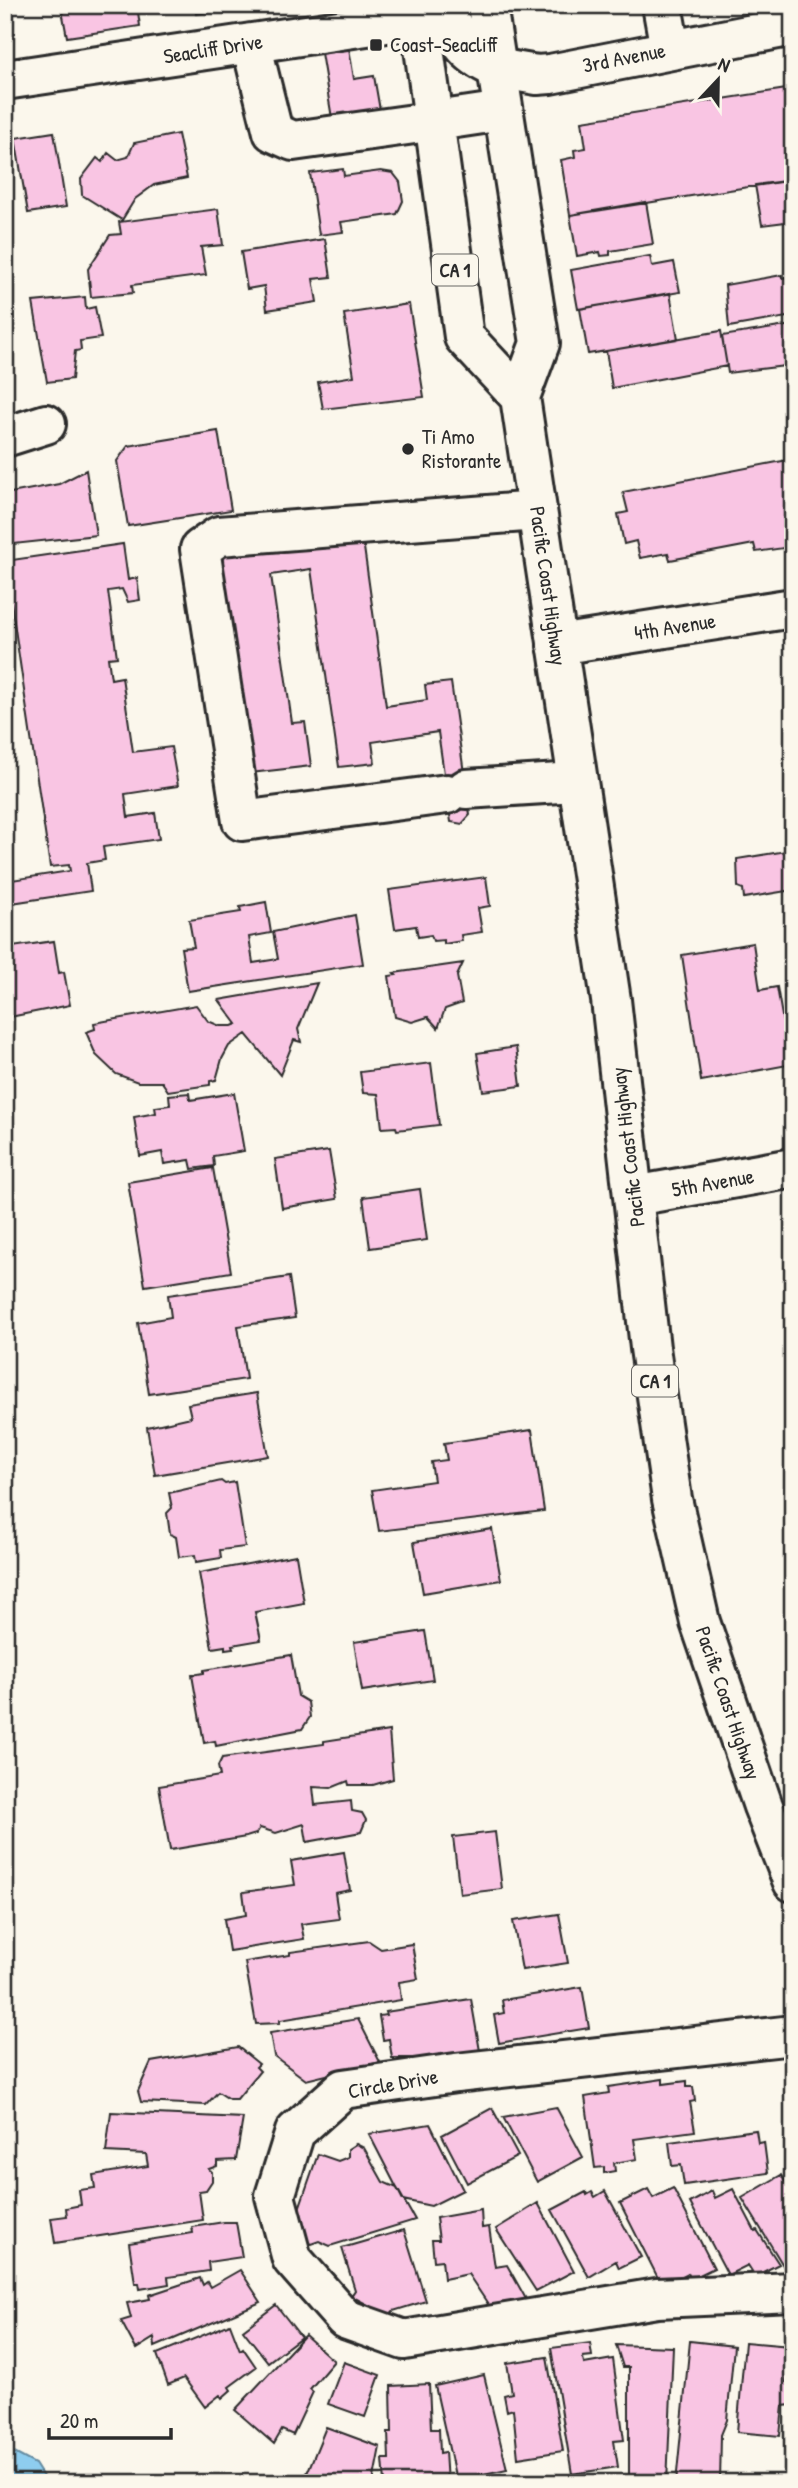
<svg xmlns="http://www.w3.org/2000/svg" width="798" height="2488" font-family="'Patrick Hand',sans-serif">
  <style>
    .water { fill: #8ecdef; stroke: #668ca1; stroke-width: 2 }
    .building { fill: #f9c5e3; stroke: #2b2b2b; stroke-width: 2 }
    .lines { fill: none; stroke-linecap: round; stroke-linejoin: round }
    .minor-casing { stroke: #2b2b2b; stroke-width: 44 }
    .highway-casing { stroke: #2b2b2b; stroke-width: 44 }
    .minor { stroke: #fbf7ec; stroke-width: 38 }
    .highway { stroke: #fbf7ec; stroke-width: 38 }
    .poi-dot { fill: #2b2b2b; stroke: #fbf7ec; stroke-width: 2.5 }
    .labels { text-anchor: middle; stroke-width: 7; stroke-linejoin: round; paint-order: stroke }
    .shield { fill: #fbf7ec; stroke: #696865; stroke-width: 2 }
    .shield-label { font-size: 19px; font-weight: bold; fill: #2b2b2b }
    .poi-label { font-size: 21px; fill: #2b2b2b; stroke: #fbf7ec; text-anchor: start }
    .street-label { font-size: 21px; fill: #2b2b2b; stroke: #fbf7ec }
  </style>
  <rect width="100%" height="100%" fill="#fbf7ec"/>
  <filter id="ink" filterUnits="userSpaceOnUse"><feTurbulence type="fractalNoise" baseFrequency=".0143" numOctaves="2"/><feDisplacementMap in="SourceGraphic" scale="14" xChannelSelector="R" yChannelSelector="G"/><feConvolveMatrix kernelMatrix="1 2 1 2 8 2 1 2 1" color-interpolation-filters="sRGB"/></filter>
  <g filter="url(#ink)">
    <!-- water -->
    <path class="water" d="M5,2448L35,2464L47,2483H5Z"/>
    <!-- building -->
    <path class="building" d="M61,5H137L140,26L67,37Z
      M194,5H232V9L196,14Z
      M349,48L354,79L374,76L381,116L333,124L321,53Z
      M793,88V180L570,215L561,160L575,157L574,150L586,148L582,121Z
      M54,132L66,207L28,213L15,138Z
      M178,134L187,178L154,185L135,199L122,220L82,195L81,179L97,158L102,162L108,153L117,160L128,157L134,143Z
      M343,169L344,176L381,171L393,173L400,182L403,201L397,214L341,222L343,232L319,235L310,173Z
      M793,180V221L762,225L755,185Z
      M646,202L653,244L610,251V255L601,256L600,252L577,256L570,215Z
      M218,209L223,245L201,247L206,275L132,285L133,293L91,297L88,269L110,235L121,234L119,222Z
      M325,239L331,277L313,279L317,302L267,310L264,286L247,289L241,252Z
      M650,256L652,266L674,262L680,292L578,309L571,270Z
      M782,275V278L793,276V316L729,327L725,285Z
      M670,293L678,339L588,354L580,309Z
      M85,297L86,309L95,307L101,338L80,341L81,350L75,351L72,379L47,382L33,302Z
      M409,304L424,397L323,409L318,382L354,376L344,314Z
      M793,325V365L728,373L722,336Z
      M721,331L727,366L612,388L606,351Z
      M218,431L231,510L128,526L117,461L128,446Z
      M793,459L791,547L756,552L754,544L670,560L668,553L640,558L636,541L624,544L618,514L628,512L623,492Z
      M86,470L96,535L5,545V494L59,484Z
      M362,533L386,706L427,700L425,685L451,682L470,815L462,824L451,822L438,732L372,742L375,763L339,767L311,569L271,575L292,723L305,722L311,766L242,774L211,554Z
      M123,544L128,580L137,578L140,600L128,602L122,589L108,591L117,657L108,658L111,679L122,677L133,752L171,747L178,786L125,794L128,817L155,813L159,839L103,847L105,860L87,863L91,891L5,904V881L70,871L69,865L50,867L5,561Z
      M793,850V890L744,898L743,889L738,887L737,859Z
      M486,877L490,906L478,908L482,932L461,935L462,941L444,944V940L433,941L431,935L418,937L416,926L395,929L389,890Z
      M266,902L271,933L249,937L253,963L278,959L273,932L355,915L363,964L188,991L181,948L194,947L189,920L241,912L240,907Z
      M54,941L59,973L64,972L70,1005L5,1018V948Z
      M753,943L760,990L777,987L788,1051H792L793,1064L701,1081L682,955Z
      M463,963L457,976L462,1003L445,1009L438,1028L428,1017L412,1022L395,1017L389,976L396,975L394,973Z
      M317,983L298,1029L301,1042L294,1040L280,1075L246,1034L229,1046L222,1059L216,1080L210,1081V1085L168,1091L162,1082H138L116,1074L96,1055L86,1032L95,1029L94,1023L196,1005L208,1021L220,1026H232L237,1024L219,1000Z
      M516,1047L521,1086L483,1091L477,1053Z
      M431,1063L439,1125L397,1130L396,1127L382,1128L378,1094L363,1093L360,1072Z
      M189,1093L190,1100L234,1093L244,1151L213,1156L214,1166L192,1169L190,1160L164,1164L162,1152L140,1156L134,1117L156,1113L155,1107L170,1105L169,1095Z
      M329,1151L337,1199L282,1208L275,1159Z
      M213,1168L231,1272L145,1286L128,1182Z
      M420,1189L427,1240L370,1248L363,1197Z
      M289,1277L295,1318L238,1326L246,1379L149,1394L138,1323L171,1317L168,1295Z
      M257,1393L268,1456L155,1475L147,1427L191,1417L188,1404Z
      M532,1430L544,1511L379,1531L372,1490L434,1481L431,1462L447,1460L444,1443Z
      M221,1481L225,1484L235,1482L245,1547L220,1550L221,1558L196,1562L195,1555L179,1557L176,1537L170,1534L167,1513L172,1508L169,1493Z
      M492,1529L501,1580L423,1593L414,1542Z
      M296,1555L304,1603L255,1612L261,1640L232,1645L233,1648L225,1649V1646L212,1648L199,1573Z
      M425,1631L433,1680L362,1691L354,1642Z
      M291,1655L298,1696L308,1702L310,1717L302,1729L216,1746L215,1741L204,1743L192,1675L204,1673V1670Z
      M389,1731L393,1779L373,1785H349L348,1781L331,1788L313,1787L315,1805L351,1801L352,1811L362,1813L366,1820L361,1832L307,1842L304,1824L276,1833L260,1828L256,1834L246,1837L170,1850L159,1786L220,1776L218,1766L222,1758L324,1744V1741Z
      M495,1832L502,1889L460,1894L453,1837Z
      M344,1852L350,1890L335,1893L339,1919L301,1924L304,1939L229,1951L224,1919L246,1915L243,1892L295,1885L291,1861Z
      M559,1914L568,1963L522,1970L513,1921Z
      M369,1941L381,1949L412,1944L418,1979L399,1982L401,2000L280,2020V2023L256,2024L245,1962L290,1955V1952Z
      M582,1987L589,2028L499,2043L494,2015L504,2013L502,2000Z
      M471,1999L480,2051L412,2066L411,2058H392L389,2039L383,2040L379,2016L386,2015L385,2012Z
      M358,2019L380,2062L306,2080L274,2056L270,2033Z
      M238,2047L259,2064L256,2067L260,2071L237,2099H229L218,2092L206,2105L141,2102L138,2091L151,2062Z
      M663,2079V2084L687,2081V2087H693L695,2101L690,2102L695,2131L634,2139L637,2159L614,2163L615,2171L604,2173V2167L595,2168L585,2097L609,2093L608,2087Z
      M556,2107L583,2157L537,2182L503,2117Z
      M492,2108L518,2156L467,2183L442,2135Z
      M111,2112L243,2118L236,2160L217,2161V2166L209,2169L212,2172V2181L206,2190L199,2191L203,2220L55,2243L51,2218L67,2216L66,2208L81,2205L79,2190L95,2188L93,2175L148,2166L146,2154L106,2152Z
      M430,2124L463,2190L431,2206L403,2200L369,2134Z
      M756,2130L758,2143L764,2142L768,2173L684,2185L681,2165L672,2166L669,2142Z
      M356,2144L364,2148L383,2182L397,2188L415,2220L330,2246L319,2241L311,2244L295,2238L292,2229L318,2154L338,2161L348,2157V2149Z
      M781,2175L793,2193L792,2280L742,2198Z
      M673,2188L714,2268L691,2279L688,2273L662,2286L620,2203L648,2189L653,2198Z
      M733,2189L755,2231L757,2230L779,2264L755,2276L748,2265L728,2275L690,2203L712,2191L715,2198Z
      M605,2191L641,2257L619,2268L616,2261L589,2277L552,2210L586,2192L587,2195L592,2192L595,2197Z
      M538,2203L574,2271L536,2291L496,2229Z
      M481,2210L482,2228L489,2227L495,2267L507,2265L526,2299L490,2307L468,2274L444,2279L442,2260L434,2261L432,2240H439L436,2218Z
      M224,2222H236L242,2257L208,2262L209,2271L168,2277L169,2284L140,2289L139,2283H135L129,2243L193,2233L192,2227Z
      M404,2230L426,2301L393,2311L389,2316L351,2296L355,2290L342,2248Z
      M240,2270L261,2302L155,2347L154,2338L136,2349L121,2321L131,2318L127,2303L150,2299L149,2295L200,2278L203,2285L207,2282L210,2287Z
      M276,2305L301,2337L268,2362L243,2330Z
      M230,2324L240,2350L243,2348L256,2367L229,2387L231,2390L222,2398L220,2395L205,2407L184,2378L168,2385L157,2354Z
      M305,2335L334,2361L310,2389L313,2392L293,2435L282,2430L274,2444L235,2410Z
      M690,2341L734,2346L727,2420L721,2435L720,2483H676Z
      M745,2342L790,2346L786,2382H791V2405L783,2406L780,2436L737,2432Z
      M590,2343L592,2356L583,2357L584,2364L613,2359L624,2440L614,2441L618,2467L572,2474L551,2348Z
      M616,2345L673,2347L667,2483H636L629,2480V2367H623Z
      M547,2357L563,2451L518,2458L513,2409L507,2411L504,2395L512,2393L507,2363Z
      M344,2362L380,2375L365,2417L328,2404Z
      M484,2375L507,2469L456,2480L435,2386Z
      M429,2384L431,2429H439L440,2453L445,2452L447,2483H385L383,2459H389L388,2432H392L391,2386Z
      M326,2427L380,2447L373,2483H303Z"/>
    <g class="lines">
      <defs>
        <path id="minor" d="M662,5L670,49
          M251,43L273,132L293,141L436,121
          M496,68L537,75L550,74L793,26
          M5,80L420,18
          M5,437L46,424
          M557,645L793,608
          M466,789L576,782
          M447,794L242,821L200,549L219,536L537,511
          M634,1196L793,1168
          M793,2035L456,2073L343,2089L295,2132L275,2196L292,2259L345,2319L404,2340L657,2298L793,2292"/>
        <path id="highway" d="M418,5L464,337L520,397
          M444,5C456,38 463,54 496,68
          M487,5L540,343L520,397L611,1000L650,1348L672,1499L700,1622L763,1806L793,1882
          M436,121L503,111"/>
      </defs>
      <!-- minor casing -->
      <use href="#minor" class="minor-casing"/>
      <!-- highway casing -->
      <use href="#highway" class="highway-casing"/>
      <!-- minor -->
      <use href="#minor" class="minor"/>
      <!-- highway -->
      <use href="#highway" class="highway"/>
    </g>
  </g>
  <!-- markers -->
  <g class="poi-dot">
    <rect x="369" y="38" width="14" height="14" rx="3.5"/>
    <circle cx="408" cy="449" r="7"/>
  </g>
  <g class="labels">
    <!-- shield labels -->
    <g class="shield">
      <rect x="432" y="254.5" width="46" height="31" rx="5"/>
      <rect x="632" y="1365.5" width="46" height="31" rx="5"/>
    </g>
    <g class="shield-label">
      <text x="455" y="277">CA 1</text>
      <text x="655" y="1388">CA 1</text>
    </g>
    <!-- poi labels -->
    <g class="poi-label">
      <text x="390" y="52">Coast-Seacliff</text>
      <text x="422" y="444">Ti Amo<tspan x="422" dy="24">Ristorante</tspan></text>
    </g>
    <!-- street labels -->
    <g class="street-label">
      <text transform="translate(213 49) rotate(-9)" y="7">Seacliff Drive</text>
      <text transform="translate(624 58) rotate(-11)" y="7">3rd Avenue</text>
      <text transform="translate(548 586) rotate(82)" y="7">Pacific Coast Highway</text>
      <text transform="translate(675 627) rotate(-9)" y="7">4th Avenue</text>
      <text transform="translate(628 1147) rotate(-97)" y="7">Pacific Coast Highway</text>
      <text transform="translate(713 1183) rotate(-10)" y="7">5th Avenue</text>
      <text transform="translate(728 1703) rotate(71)" y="7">Pacific Coast Highway</text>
      <text transform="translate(393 2084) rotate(-10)" y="7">Circle Drive</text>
    </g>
  </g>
  <!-- margin -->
  <rect width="798" height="2488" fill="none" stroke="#fbf7ec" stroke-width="28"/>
  <rect x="14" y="14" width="770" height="2460" fill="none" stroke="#2b2b2b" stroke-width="2.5" filter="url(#ink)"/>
  <!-- north arrow -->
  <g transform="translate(718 80) rotate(22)" stroke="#fbf7ec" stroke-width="5" paint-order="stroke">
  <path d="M0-5L12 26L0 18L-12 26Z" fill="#2b2b2b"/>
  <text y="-10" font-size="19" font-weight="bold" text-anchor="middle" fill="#2b2b2b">N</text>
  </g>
  <!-- scale -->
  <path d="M49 2428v10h122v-10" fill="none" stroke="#2b2b2b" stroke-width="3.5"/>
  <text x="60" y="2428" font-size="21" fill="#2b2b2b" stroke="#fbf7ec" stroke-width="5" paint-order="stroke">20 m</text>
</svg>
